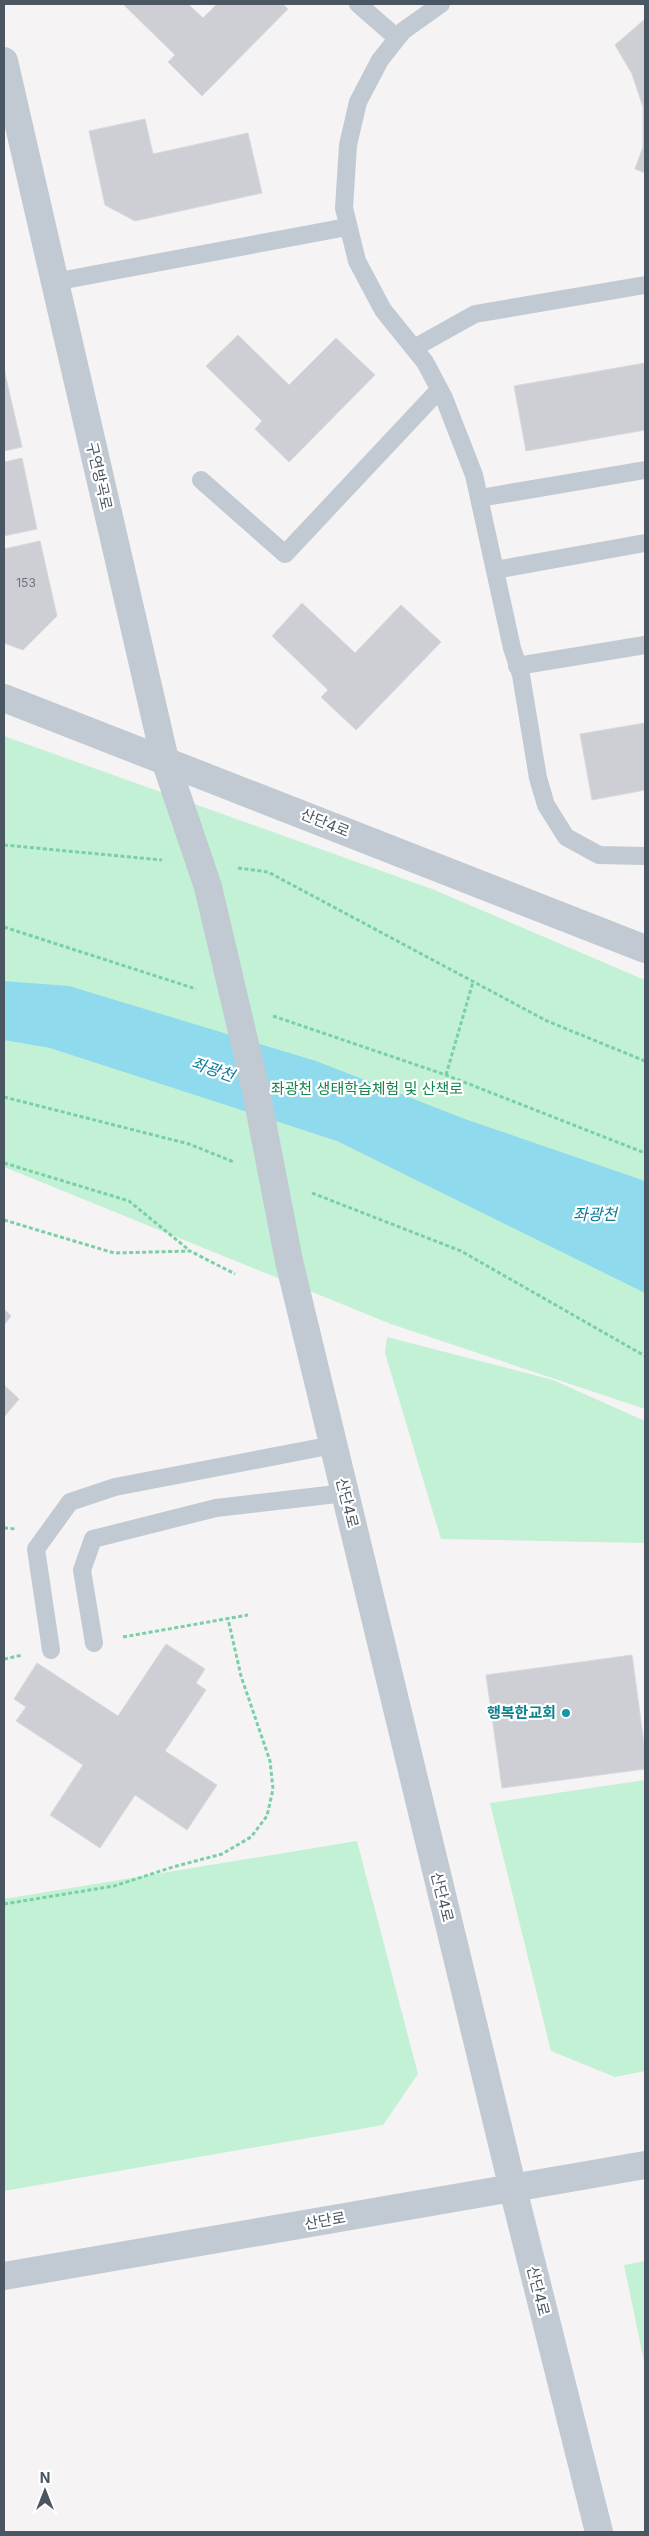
<svg xmlns="http://www.w3.org/2000/svg" width="649" height="2536" font-family="Inter,'Noto Sans KR',sans-serif">
  <style>
    .green { fill: #c3f1d5 }
    .water { fill: #90daee }
    .building { fill: #cdcfd5; stroke: #d7d9de }
    .lines { fill: none; stroke-linecap: round; stroke-linejoin: round }
    .path { stroke: #7ad0a6; stroke-width: 3; stroke-dasharray: 4 2.5; stroke-linecap: butt }
    .service { stroke: #c1cad2; stroke-width: 18 }
    .minor { stroke: #c1cad2; stroke-width: 28 }
    .tertiary { stroke: #c1cad2; stroke-width: 28 }
    .minor-bridge { stroke: #c1cad2; stroke-width: 28 }
    .culture-dot { fill: #0f9aa8; stroke: #fff; stroke-width: 2 }
    .labels { text-anchor: middle; stroke-width: 4.5; stroke-linejoin: round; paint-order: stroke }
    .number-label { font-size: 12px; fill: #6b747e }
    .street-label { font-size: 15px; fill: #4a5661; stroke: #fff }
    .park-label { font-size: 15px; fill: #17864f; stroke: #fff }
    .culture-label { font-size: 15px; font-weight: bold; fill: #0d838f; stroke: #fff; text-anchor: end }
    .water-label { font-size: 16px; font-style: italic; fill: #0c7c9b; stroke: #fff }
  </style>
  <rect width="100%" height="100%" fill="#f5f3f3"/>
  <!-- green -->
  <path class="green" d="M4,736L432,889L645,980V1409L391,1324L4,1167Z
    M387,1337L553,1380L645,1421V1543L441,1539L385,1353Z
    M645,1780V2071L615,2077L551,2051L490,1803Z
    M357,1841L418,2074L383,2125L4,2191V1899Z
    M645,2261V2366L624,2265Z"/>
  <!-- water -->
  <path class="water" d="M4,981L69,986L316,1061L465,1119L645,1181V1293L337,1141L50,1048L4,1040Z"/>
  <!-- building -->
  <path class="building" d="M123,4H188L203,18L217,4H283L288,9L202,96L168,62L175,55Z
    M645,19V173L635,169L643,147V107L632,74L615,45Z
    M145,119L153,154L248,133L262,193L135,221L105,205L89,131Z
    M238,335L289,385L336,338L375,375L289,462L255,429L262,421L206,366Z
    M645,363V430L526,451L514,386Z
    M4,369L22,447L4,451Z
    M22,458L37,529L4,536V462Z
    M40,541L57,616L23,650L4,643V549Z
    M302,603L355,653L401,605L441,642L356,730L321,697L328,690L272,636Z
    M645,723V790L592,800L580,734Z
    M4,1309L11,1316L4,1325Z
    M4,1385L19,1399L4,1417Z
    M166,1644L205,1669L196,1683L206,1690L165,1751L217,1785L187,1830L135,1795L100,1848L50,1815L83,1765L16,1721L26,1707L14,1699L37,1663L118,1716Z
    M632,1655L645,1751V1769L502,1788L486,1675Z"/>
  <g class="lines">
    <!-- path -->
    <path class="path" d="M4,845L162,860
      M238,868L268,872L547,1021L645,1061
      M4,927L196,989
      M273,1016L446,1075L645,1153
      M446,1075L473,982
      M4,1097L189,1144L234,1162
      M4,1163L129,1201L189,1250
      M312,1193L461,1251L645,1356
      M4,1220L114,1253L190,1251L235,1274
      M4,1528L16,1529
      M123,1637L248,1615
      M4,1659L23,1655
      M4,1904L114,1886L173,1867L222,1854L251,1837L267,1816L273,1789L270,1761L241,1676L228,1619"/>
    <!-- service -->
    <path class="service" d="M358,4L397,38
      M441,4L403,31L380,60L358,102L348,145L344,208L357,261L383,310L425,362L444,398L474,475L512,648L521,675L538,778L546,805L566,837L599,855L645,856
      M54,282L347,227
      M414,348L475,314L645,285
      M201,480L285,554L439,390
      M480,498L645,470
      M495,570L645,543
      M517,666L645,645
      M94,1643L82,1570L93,1539L216,1508L345,1493
      M51,1650L36,1549L70,1502L115,1487L333,1445"/>
    <!-- minor -->
    <path class="minor" d="M4,61L165,760L208,887
      M289,1261L513,2189L599,2532"/>
    <!-- tertiary -->
    <path class="tertiary" d="M4,698L645,949
      M4,2276L645,2165"/>
    <!-- minor-bridge -->
    <path class="minor-bridge" d="M208,887L256,1091L289,1261"/>
  </g>
  <!-- markers -->
  <circle class="culture-dot" cx="566" cy="1713" r="5"/>
  <g class="labels">
    <!-- number labels -->
    <g class="number-label">
      <text x="26" y="587">153</text>
    </g>
    <!-- street labels -->
    <g class="street-label">
      <text transform="translate(99 476) rotate(77)" y="5">구연방곡로</text>
      <text transform="translate(325 823) rotate(22)" y="5">산단4로</text>
      <text transform="translate(347 1503) rotate(76)" y="5">산단4로</text>
      <text transform="translate(442 1897) rotate(76)" y="5">산단4로</text>
      <text transform="translate(325 2221) rotate(-10)" y="5">산단로</text>
      <text transform="translate(538 2291) rotate(76)" y="5">산단4로</text>
    </g>
    <!-- park labels -->
    <g class="park-label">
      <text x="367" y="1094">좌광천 생태학습체험 및 산책로</text>
    </g>
    <!-- culture labels -->
    <g class="culture-label">
      <text x="556" y="1718">행복한교회</text>
    </g>
    <!-- water labels -->
    <g class="water-label">
      <text transform="translate(213 1069) rotate(19)" y="6">좌광천</text>
      <text x="595" y="1220">좌광천</text>
    </g>
  </g>
  <!-- border -->
  <rect width="649" height="2536" fill="none" stroke="#4a5661" stroke-width="10"/>
  <!-- north arrow -->
  <g transform="translate(45 2491)" stroke="#ffffff" stroke-width="4" paint-order="stroke">
  <path d="M0-4L9 19L0 12L-9 19Z" fill="#4a5661"/>
  <text y="-8" font-size="14" font-weight="bold" text-anchor="middle" fill="#4a5661">N</text>
  </g>
</svg>
